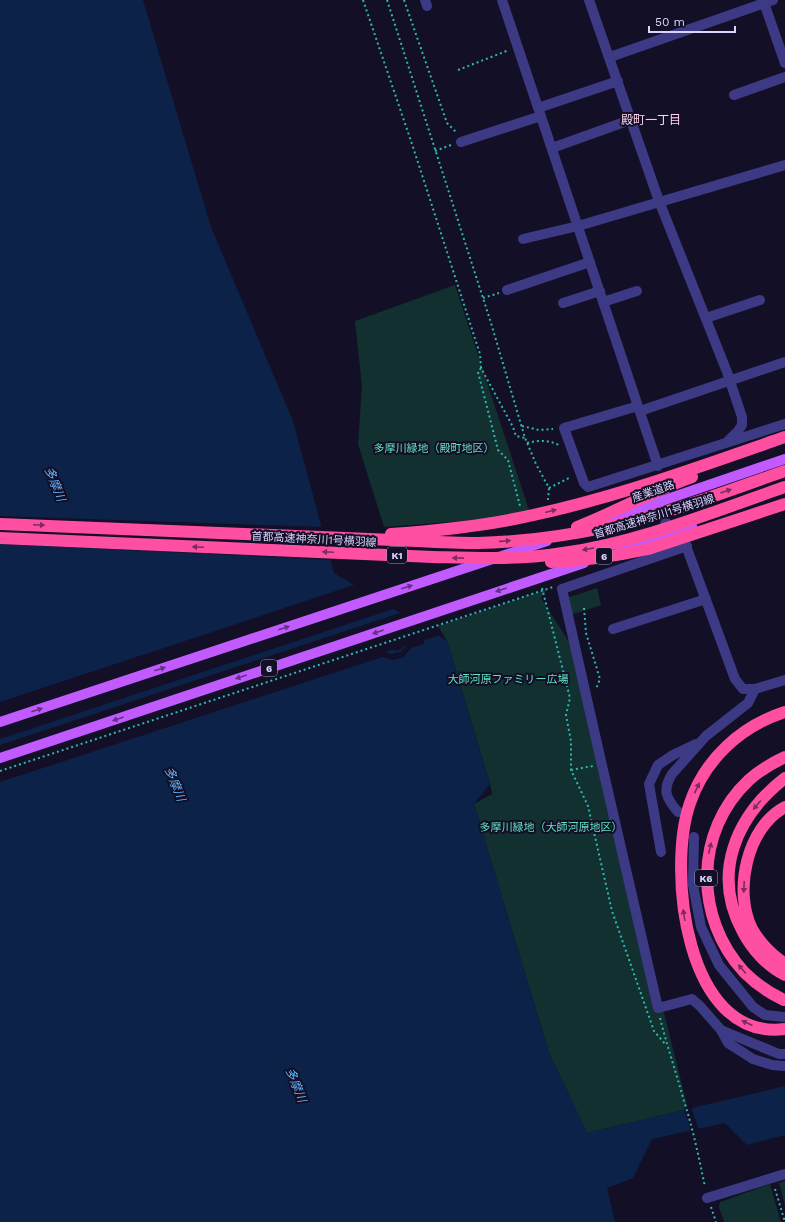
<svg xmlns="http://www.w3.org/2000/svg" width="785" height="1222" font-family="'Work Sans','Noto Sans JP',sans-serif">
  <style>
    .green { fill: #12302f }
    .water { fill: #0c2248 }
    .pier { fill: #130f26; fill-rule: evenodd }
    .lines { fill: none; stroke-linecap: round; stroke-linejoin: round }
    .path { stroke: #2fb8b0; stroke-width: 2; stroke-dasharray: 2 3; stroke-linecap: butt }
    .minor { stroke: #3d3a85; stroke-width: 10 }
    .major { stroke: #c25bff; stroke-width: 10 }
    .highway { stroke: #ff4fa3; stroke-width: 12 }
    .oneway { fill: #7d2c5e }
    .oneway2 { fill: #623188 }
    .labels { text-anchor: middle; stroke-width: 4; stroke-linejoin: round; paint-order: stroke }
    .shield { fill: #130f26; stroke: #9e99be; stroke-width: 1 }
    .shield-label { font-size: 10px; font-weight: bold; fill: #d9d4ff }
    .park-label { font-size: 11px; fill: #5fe0c0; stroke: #130f26 }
    .street-label { font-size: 11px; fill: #d9d4ff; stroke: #130f26 }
    .neighbourhood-label { font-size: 12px; fill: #ffd6f0; stroke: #130f26 }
    .water-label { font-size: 12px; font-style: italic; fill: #62b6ff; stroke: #130f26 }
  </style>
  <rect width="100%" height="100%" fill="#130f26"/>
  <!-- green -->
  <path class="green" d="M455,285L531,516L384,527L358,444L362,387L355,321Z
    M597,588L601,605L565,617L561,600Z
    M547,589L541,598L580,659L637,905L688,1109L587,1133L549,1053L474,804L492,794L490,784L447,641L438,626Z
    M785,1181V1205L779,1183Z
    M770,1184L781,1222H724L719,1207L720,1202Z"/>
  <!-- water -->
  <path class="water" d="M0,0H143L211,227L293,421L334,573L447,641L490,784L474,804L549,1053L587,1133L785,1086V1135L747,1145L725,1123L652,1139L633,1178L607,1188L615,1222H0Z"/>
  <!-- pier -->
  <path class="pier" d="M0,516L323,527L332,560L0,544Z
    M357,584L396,608L0,739V702Z
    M403,612L440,635L424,640V644L411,648L404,657L393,660L388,659L383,657L371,661H370L0,782V745ZM403,646H406L401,652L391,654L387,653L388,651L391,650L395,649V651L401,649Z
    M691,1106L699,1131L691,1132L684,1108Z"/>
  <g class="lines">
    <!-- path -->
    <path class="path" d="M363,0L413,147L480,354L481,368L513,427L516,436L525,438
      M387,0L491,323L525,438L536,464L549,488L548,500
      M404,0L447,123L457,133
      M458,70L509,50
      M435,151L451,145
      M483,298L499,293
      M481,368L478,372L498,450L508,460L520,506
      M522,426L539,430L553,429
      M527,443C539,440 548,440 559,445
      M549,488L571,477
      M542,588L570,698L566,715L571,741V770L588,806L612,911L654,1031L666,1045
      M584,608L586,633L600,679L596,689
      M571,770L593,766
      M0,771L553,587
      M660,1018C667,1046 676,1072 684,1101C693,1129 699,1158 705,1187
      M775,1189L785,1222
      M711,1207L716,1222"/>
    <!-- minor -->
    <path class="minor" d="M425,0L427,6
      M502,0L658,466
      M589,0L659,201L727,372L742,417V425L738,431L728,441
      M763,0L785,63
      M610,57L773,0
      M734,95L785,77
      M538,108L618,81
      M461,142L541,116
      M552,148L630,120
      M523,239L578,226L785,165
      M507,290L590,262
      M603,302L637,291
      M563,303L600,291
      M706,318L760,300
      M638,406L564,428L584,483L588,487L785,424
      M640,411L785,362
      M659,506L670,533L685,543L735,679L743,689H755L785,680
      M687,546L562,589C593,729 626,868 658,1008L692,999L700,1006L721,1030L779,1054H785
      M613,629L706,599
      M678,812C666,798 662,790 672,774L706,736L748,703L755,689
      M694,837L693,885L701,927L719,965L753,1007L765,1015L785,1017
      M661,852L649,784L658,765L673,755L696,744
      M721,1030L728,1043L753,1059L772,1065L785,1066
      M707,1198L785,1174"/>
    <!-- major -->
    <path class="major" d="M603,521L785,459
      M620,550L692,526
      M0,722L547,541
      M0,758L584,563"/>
    <!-- highway -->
    <path class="highway" d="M0,524L417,541C437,542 457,543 478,543C521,542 565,536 608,527C668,514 727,491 785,471
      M577,527C616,512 652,491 692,477
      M391,534C432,531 474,527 514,519C607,501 696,468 785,437
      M0,538L433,557C476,558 520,560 563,553C640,542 712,512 785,487
      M551,562C583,561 616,556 648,549L785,504
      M785,712C741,726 705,759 690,803C667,869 685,1042 785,1029
      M785,778C736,816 711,874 743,932C752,949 767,966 785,975
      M785,807C747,827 733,891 752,929C760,943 772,955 785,964
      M784,1000C769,993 756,984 744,972C694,918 694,831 749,780C760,770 772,763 785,757"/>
  </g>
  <!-- one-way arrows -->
  <defs><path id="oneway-solid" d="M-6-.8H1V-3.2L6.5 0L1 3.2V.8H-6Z"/></defs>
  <g class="oneway">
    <use href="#oneway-solid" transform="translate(726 491) rotate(-19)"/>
    <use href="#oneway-solid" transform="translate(551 511) rotate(-14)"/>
    <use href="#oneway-solid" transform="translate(39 525) rotate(2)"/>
    <use href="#oneway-solid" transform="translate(505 541) rotate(-4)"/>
    <use href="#oneway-solid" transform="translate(198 547) rotate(-177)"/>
    <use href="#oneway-solid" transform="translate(588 549) rotate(169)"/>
    <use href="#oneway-solid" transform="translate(328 552) rotate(-177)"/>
    <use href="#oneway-solid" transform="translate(458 558) rotate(-179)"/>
    <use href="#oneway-solid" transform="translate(697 788) rotate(-65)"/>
    <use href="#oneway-solid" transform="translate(757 805) rotate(130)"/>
    <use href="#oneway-solid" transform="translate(710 848) rotate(-77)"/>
    <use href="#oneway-solid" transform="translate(744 887) rotate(92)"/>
    <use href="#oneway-solid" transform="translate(684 915) rotate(-99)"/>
    <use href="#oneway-solid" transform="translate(742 969) rotate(-131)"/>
    <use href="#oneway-solid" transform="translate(747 1023) rotate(-156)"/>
  </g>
  <g class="oneway2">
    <use href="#oneway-solid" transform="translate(407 587) rotate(-18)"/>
    <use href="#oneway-solid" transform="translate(501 590) rotate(161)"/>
    <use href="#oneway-solid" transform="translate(284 628) rotate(-18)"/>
    <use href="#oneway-solid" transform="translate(378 632) rotate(161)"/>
    <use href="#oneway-solid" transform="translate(160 669) rotate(-18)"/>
    <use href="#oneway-solid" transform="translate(241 677) rotate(161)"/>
    <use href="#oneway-solid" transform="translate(37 710) rotate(-18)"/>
    <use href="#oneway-solid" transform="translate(118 719) rotate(161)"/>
  </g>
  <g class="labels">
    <!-- shield labels -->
    <g class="shield">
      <rect x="387" y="547" width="20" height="16" rx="3"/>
      <rect x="596" y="548" width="16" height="16" rx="3"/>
      <rect x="261" y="660" width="16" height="16" rx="3"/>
      <rect x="695" y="870" width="22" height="16" rx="3"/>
    </g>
    <g class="shield-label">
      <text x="397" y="559">K1</text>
      <text x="604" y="560">6</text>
      <text x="269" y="672">6</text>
      <text x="706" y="882">K6</text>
    </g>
    <!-- park labels -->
    <g class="park-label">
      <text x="434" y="452">多摩川緑地（殿町地区）</text>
      <text x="508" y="683">大師河原ファミリー広場</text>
      <text x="551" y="831">多摩川緑地（大師河原地区）</text>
    </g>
    <!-- street labels -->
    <g class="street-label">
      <text transform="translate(653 491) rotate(-19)" y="4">産業道路</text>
      <text transform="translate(654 516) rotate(-17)" y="4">首都高速神奈川1号横羽線</text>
      <text transform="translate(314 539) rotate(3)" y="4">首都高速神奈川1号横羽線</text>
    </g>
    <!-- neighbourhood labels -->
    <g class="neighbourhood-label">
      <text x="651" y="124">殿町一丁目</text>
    </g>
    <!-- water labels -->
    <g class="water-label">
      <text transform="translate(55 484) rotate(68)" y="4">多摩川</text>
      <text transform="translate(175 784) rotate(68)" y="4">多摩川</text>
      <text transform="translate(296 1085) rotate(68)" y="4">多摩川</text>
    </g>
  </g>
  <!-- scale -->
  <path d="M649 26v6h86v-6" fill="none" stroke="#d9d4ff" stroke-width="2"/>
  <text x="655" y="26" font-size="12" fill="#d9d4ff" stroke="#130f26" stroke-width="3" paint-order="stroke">50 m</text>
</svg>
